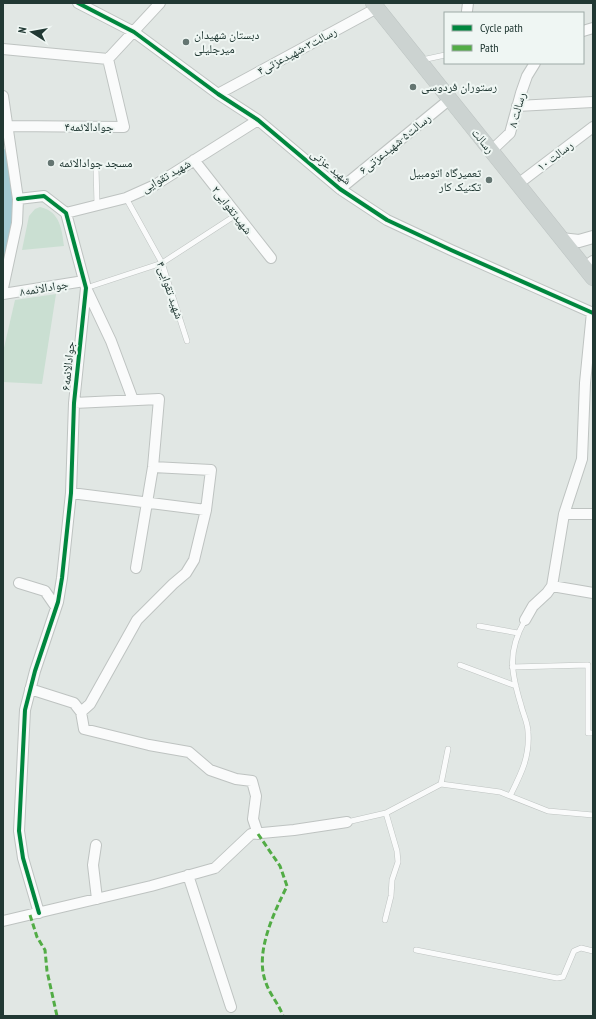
<svg xmlns="http://www.w3.org/2000/svg" width="596" height="1019" font-family="'PT Sans Narrow','Noto Naskh Arabic',sans-serif">
  <style>
    .green { fill: #cadfd2 }
    .lines { fill: none; stroke-linecap: round; stroke-linejoin: round }
    .river { stroke: #a3cad3; stroke-width: 18 }
    .service-casing { stroke: #bec3c1; stroke-width: 6 }
    .minor-casing { stroke: #bec3c1; stroke-width: 12 }
    .tertiary-casing { stroke: #bec3c1; stroke-width: 14 }
    .primary-casing { stroke: #bcc3c1; stroke-width: 16 }
    .service { stroke: #fafbfb; stroke-width: 5 }
    .minor { stroke: #fafbfb; stroke-width: 10 }
    .tertiary { stroke: #fafbfb; stroke-width: 12 }
    .primary { stroke: #ccd3d1; stroke-width: 15 }
    .quiet { stroke: #52ac45; stroke-width: 3; stroke-dasharray: 6 3; stroke-linecap: butt }
    .cycleway-casing { stroke: #eff6f3; stroke-width: 6 }
    .cycleway { stroke: #00873e; stroke-width: 4 }
    .poi-dot { fill: #647571; stroke: #eff6f3; stroke-width: 1.5 }
    .labels { text-anchor: middle; stroke-width: 4; stroke-linejoin: round; paint-order: stroke }
    .poi-label { font-size: 12px; fill: #213833; stroke: #eff6f3; text-anchor: start }
    .street-label { font-size: 12px; fill: #213833; stroke: #eff6f3 }
  </style>
  <rect width="100%" height="100%" fill="#e1e7e4"/>
  <!-- green -->
  <path class="green" d="M40,207C60,211 62,230 64,246L22,250L29,216L35,209Z
    M56,294L42,384L3,382V352L15,300Z"/>
  <g class="lines">
    <!-- river -->
    <path class="river" d="M3,158L10,209V223L3,254"/>
    <defs>
      <path id="service" d="M422,60L445,55
        M96,167L97,205
        M126,198L162,263L187,341
        M86,288L162,263L236,215
        M479,626L518,633
        M460,665L516,686
        M512,667L588,665V733H593
        M441,784L448,749
        M510,796C521,774 530,757 528,732C528,723 523,714 521,705C511,672 507,652 525,620
        M347,822L386,813L441,784L500,792L548,811L593,815
        M385,920L391,896L392,880L398,862L397,851L386,813
        M416,950L557,978L563,977L574,951L581,948L593,951"/>
      <path id="minor" d="M78,3L134,32L218,94L258,120L340,189L387,220L451,250L593,313
        M467,11L468,3
        M583,31L593,28
        M3,49L108,59L160,3
        M218,94L377,8
        M3,96L18,199L17,223L3,288
        M517,106L593,102
        M8,126L124,127L108,59
        M491,151L510,133L521,93L527,76L535,63
        M194,160L271,258
        M518,184L593,127
        M340,189L450,99
        M18,199L44,196L66,213L86,288L74,403L71,493L62,578L58,602L35,671L25,710L19,831L23,858L39,913
        M66,213L126,198L155,185L258,120
        M86,288L111,341L133,400
        M3,294L84,281
        M74,403L159,399L153,467L136,568
        M71,493L206,510
        M564,514H593
        M19,583L45,591L56,607
        M552,586L593,593
        M525,620L533,606L547,593L552,586L564,514L582,459L585,383L592,312
        M30,689L74,703L81,712L84,729L149,745L189,752L210,770L236,779L252,781L256,796L253,819L258,834
        M81,712L90,704L137,620L173,584L186,573L194,560L206,510L211,470L153,467
        M96,845L93,865L97,899
        M188,875L231,1007
        M3,921L151,886L215,868L251,834L294,830L347,822"/>
      <path id="tertiary" d="M561,239L579,241L593,237
        M585,268L593,262"/>
      <path id="primary" d="M373,3L593,278"/>
    </defs>
    <!-- service casing -->
    <use href="#service" class="service-casing"/>
    <!-- minor casing -->
    <use href="#minor" class="minor-casing"/>
    <!-- tertiary casing -->
    <use href="#tertiary" class="tertiary-casing"/>
    <!-- primary casing -->
    <use href="#primary" class="primary-casing"/>
    <!-- service -->
    <use href="#service" class="service"/>
    <!-- minor -->
    <use href="#minor" class="minor"/>
    <!-- tertiary -->
    <use href="#tertiary" class="tertiary"/>
    <!-- primary -->
    <use href="#primary" class="primary"/>
    <!-- quiet -->
    <path class="quiet" d="M258,834L280,866L287,886C274,913 254,953 266,983C270,995 279,1004 283,1016
      M30,915L37,937L45,950L47,971L57,1016"/>
    <defs>
      <path id="cycleway" d="M78,3L134,32L218,94L258,120L340,189L387,220L451,250L593,313
        M18,199L44,196L66,213L86,288L74,403L71,493L62,578L58,602L35,671L25,710L19,831L23,858L39,913"/>
    </defs>
    <!-- cycleway casing -->
    <use href="#cycleway" class="cycleway-casing"/>
    <!-- cycleway -->
    <use href="#cycleway" class="cycleway"/>
  </g>
  <!-- markers -->
  <g class="poi-dot">
    <circle cx="186" cy="42" r="4"/>
    <circle cx="413" cy="87" r="4"/>
    <circle cx="51" cy="163" r="4"/>
    <circle cx="489" cy="180" r="4"/>
  </g>
  <g class="labels">
    <!-- poi labels -->
    <g class="poi-label">
      <text x="194" y="39">دبستان شهیدان<tspan x="194" dy="14">میرجلیلی</tspan></text>
      <text x="421" y="91">رستوران فردوسی</text>
      <text x="59" y="167">مسجد جوادالائمه</text>
      <text x="481" y="177" text-anchor="end">تعمیرگاه اتومبیل<tspan x="481" dy="14">تکنیک کار</tspan></text>
    </g>
    <!-- street labels -->
    <g class="street-label">
      <text transform="translate(297 51) rotate(-28)" y="4">رسالت۳-شهیدعزتی۴</text>
      <text transform="translate(517 110) rotate(-74)" y="4">رسالت ۸</text>
      <text x="89" y="131">جوادالائمه۴</text>
      <text transform="translate(483 141) rotate(51)" y="4">رسالت</text>
      <text transform="translate(395 144) rotate(-39)" y="4">رسالت۵-شهیدعزتی۶</text>
      <text transform="translate(555 156) rotate(-37)" y="4">رسالت ۱۰</text>
      <text transform="translate(331 167) rotate(39)" y="4">شهید عزتی</text>
      <text transform="translate(166 176) rotate(-30)" y="4">شهید تقوایی</text>
      <text transform="translate(232 210) rotate(52)" y="4">شهیدتقوایی۲</text>
      <text transform="translate(44 288) rotate(-10)" y="4">جوادالائمه۸</text>
      <text transform="translate(170 290) rotate(71)" y="4">شهید تقوایی۴</text>
      <text transform="translate(68 366) rotate(-84)" y="4">جوادالائمه۶</text>
    </g>
  </g>
  <!-- border -->
  <rect width="596" height="1019" fill="none" stroke="#213833" stroke-width="8"/>
  <!-- legend -->
  <rect x="444" y="12" width="140" height="52" fill="#eff6f3" stroke="#9daaa6"/>
  <rect x="452" y="25" width="20" height="6" fill="#00873e" stroke="#9daaa6"/>
  <text x="480" y="32" font-size="12" fill="#213833">Cycle path</text>
  <rect x="452" y="45" width="20" height="6" fill="#52ac45" stroke="#9daaa6"/>
  <text x="480" y="52" font-size="12" fill="#213833">Path</text>
  <!-- north arrow -->
  <g transform="translate(32 32) rotate(281)" stroke="#eff6f3" stroke-width="3" paint-order="stroke">
  <path d="M0-3L7 15L0 10L-7 15Z" fill="#213833"/>
  <text y="-6" font-size="11" font-weight="bold" text-anchor="middle" fill="#213833">N</text>
  </g>
</svg>
